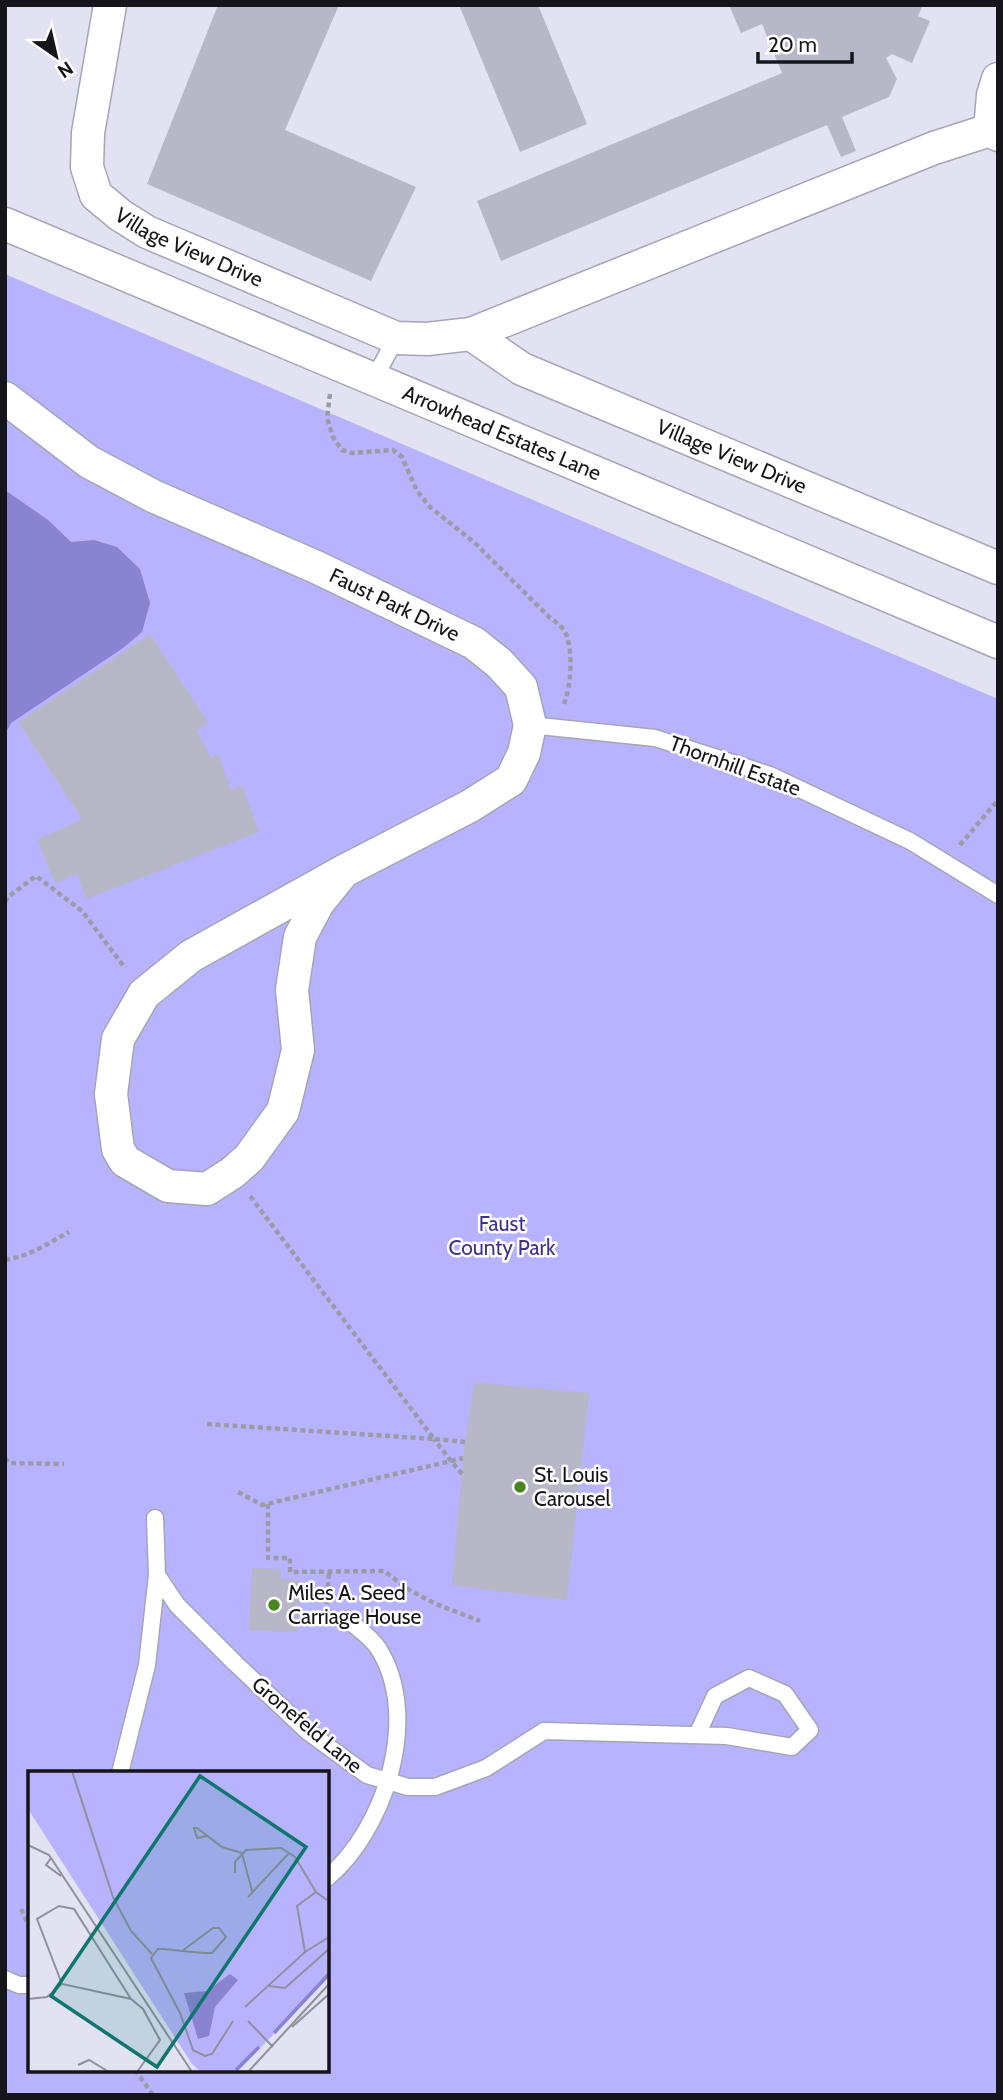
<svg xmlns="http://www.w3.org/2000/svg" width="1003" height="2100" font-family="Cabin,sans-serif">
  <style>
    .green { fill: #b7b3fe; fill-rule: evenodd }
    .water { fill: #8983d1 }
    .building { fill: #b7b7c7 }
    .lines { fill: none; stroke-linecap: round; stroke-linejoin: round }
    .lane-casing { stroke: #a5a5b6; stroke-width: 19 }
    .street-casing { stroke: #a5a5b6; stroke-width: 35 }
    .path { stroke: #9b9ba8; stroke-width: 4.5; stroke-dasharray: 5 3.5; stroke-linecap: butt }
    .lane { stroke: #fff; stroke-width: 16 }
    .street { stroke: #fff; stroke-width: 32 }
    .poi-dot { fill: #498522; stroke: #fff; stroke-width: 2.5 }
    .labels { text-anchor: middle; stroke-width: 5; stroke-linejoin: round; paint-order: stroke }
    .street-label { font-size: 21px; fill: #15151b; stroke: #fff }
    .park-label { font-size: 21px; fill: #42318d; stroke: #fff }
    .poi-label { font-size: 21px; fill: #15151b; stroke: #fff; text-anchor: start }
    .inset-river { fill: none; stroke: #8983d1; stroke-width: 3.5 }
    .inset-road { fill: none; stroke: #90909d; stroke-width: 2 }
    .view { fill: #0f766e; fill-opacity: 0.15; stroke: #0f766e; stroke-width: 3.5 }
    .inset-edge { fill: none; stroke: #15151b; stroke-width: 3.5 }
  </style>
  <rect width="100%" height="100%" fill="#e2e2f3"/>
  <!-- green -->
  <path class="green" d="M5,274L998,699V2095H5ZM30,1773H327V2070H30Z"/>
  <!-- water -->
  <path class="water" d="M5,490L48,520L71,542L94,540L117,547L140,569L150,603L142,632L123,648L11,723L5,734Z"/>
  <!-- building -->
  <path class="building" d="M218,5H339L285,130L416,187L371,281L147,184Z
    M459,5H538L587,124L520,152Z
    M729,5H923L918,16L930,21L912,63L892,54L886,58L897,79L889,97L842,117L856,151L841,157L827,125L501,261L477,201L782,73L762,24L741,33Z
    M150,634L208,722L197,731L211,758L218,754L231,790L242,785L259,832L86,899L77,874L55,883L37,840L82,819L18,722Z
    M474,1382L589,1393L567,1600L452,1585L463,1458Z
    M252,1568L281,1569V1579L300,1580L297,1632L249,1630Z"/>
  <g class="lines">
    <defs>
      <path id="lane" d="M374,379L396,338
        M530,725L655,738L770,775L910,841L998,895
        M157,1575L177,1605L236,1664L307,1731L367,1775L408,1787H435L486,1768L544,1731L727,1736L792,1747L810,1730L785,1694L749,1678L715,1696L697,1735
        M120,1773L147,1665L157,1575L155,1518
        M327,1878C385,1830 422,1716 378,1648C371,1637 357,1628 347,1619
        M5,1979L19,1985H30"/>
      <g id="street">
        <path id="s1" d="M110,5L88,133L87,167L96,195L120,215L147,232L396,338L427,339L471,334L934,148L990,130L998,135"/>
        <path d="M990,130L993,95L998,79"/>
        <path id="s2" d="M5,224L998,642"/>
        <path id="s3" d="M471,334L522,369L998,568"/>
        <path id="s4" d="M5,398L89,462L153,496L316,567L474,643L499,663L521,687L530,725L524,753L511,780L470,806L344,871L191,956L144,994L118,1039L111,1094L118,1149L125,1161L168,1186L207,1189L232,1173L249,1158L283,1111L298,1050L292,990L300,937L318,903L344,871"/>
      </g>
    </defs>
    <!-- lane casing -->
    <use href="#lane" class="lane-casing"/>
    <!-- street casing -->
    <use href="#street" class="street-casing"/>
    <!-- path -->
    <path class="path" d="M330,394L327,418L333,437L342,450L352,453L393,450L402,457L417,491L430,507L475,543L549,617C556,622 565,628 567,637C573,657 571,685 564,704
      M960,845L998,800
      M5,902L8,897L36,876L82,911L125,968
      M5,1260C30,1256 47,1244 69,1232
      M207,1424L434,1439L250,1196
      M435,1439L465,1442
      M5,1458L9,1463L64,1464
      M462,1474L451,1461L463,1458
      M238,1492L262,1505L451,1461L434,1439
      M268,1504V1558H290V1572L384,1571L411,1591L436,1604L480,1621
      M327,1604L329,1572
      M306,1619H325
      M21,1909L30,1929
      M135,2070L153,2095"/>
    <!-- lane -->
    <use href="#lane" class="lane"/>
    <!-- street -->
    <use href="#street" class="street"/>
  </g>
  <!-- markers -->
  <g class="poi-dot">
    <circle cx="520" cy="1487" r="7"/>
    <circle cx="274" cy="1605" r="7"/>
  </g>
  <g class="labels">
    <!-- street labels -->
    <g class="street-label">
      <text dy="7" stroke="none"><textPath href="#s1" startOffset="301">Village View Drive</textPath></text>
      <text dy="7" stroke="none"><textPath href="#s2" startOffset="539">Arrowhead Estates Lane</textPath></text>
      <text dy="7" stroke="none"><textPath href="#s3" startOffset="289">Village View Drive</textPath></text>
      <text dy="7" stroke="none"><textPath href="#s4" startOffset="443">Faust Park Drive</textPath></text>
      <text transform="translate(735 766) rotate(20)" y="7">Thornhill Estate</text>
      <text transform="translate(307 1725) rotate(40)" y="7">Gronefeld Lane</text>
    </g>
    <!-- park labels -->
    <g class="park-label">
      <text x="502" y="1231">Faust<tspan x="502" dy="24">County Park</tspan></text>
    </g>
    <!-- poi labels -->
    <g class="poi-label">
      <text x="534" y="1482">St. Louis<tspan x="534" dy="24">Carousel</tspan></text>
      <text x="288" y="1600">Miles A. Seed<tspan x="288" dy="24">Carriage House</tspan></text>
    </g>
  </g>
  <!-- overview -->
  <g transform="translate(28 1771)">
    <rect width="301" height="301" fill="#e2e2f3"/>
    <path d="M0,0H301V206L209,301H173L164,293L0,38Z" fill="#b7b3fe"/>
    <path d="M202,203L210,209L187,236L181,265L170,268L156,222L179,220Z" fill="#8983d1"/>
    <path class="inset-river" d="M246,262L301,203M208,299L231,276"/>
    <path class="inset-road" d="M44,0L85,126L103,160L124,183M179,65L169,67L166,57H169L194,76L214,82L224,120M0,74L21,84L164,301M23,87L18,94L33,105M207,102V91L218,79L253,77L267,86L288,121L299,129M220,126L261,82M154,180L185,157H191L198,166L184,182H176L154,180L136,178H130L123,187L152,242L165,279L177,285L184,283L205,250M277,181L269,135L288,121M241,215L257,217L301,178M0,228L19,226L34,213M103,228L46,138L31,135L9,148L34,213L103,228L115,238L132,269L109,301M217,236L277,181L301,166M220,250L245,276M264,256L301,223M50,294L61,289L81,301M220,301L301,213"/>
    <path class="view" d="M172,5L278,76L129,296L23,225Z"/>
    <rect width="301" height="301" class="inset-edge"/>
  </g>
  <!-- border -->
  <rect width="1003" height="2100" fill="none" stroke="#15151b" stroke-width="14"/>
  <!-- north arrow -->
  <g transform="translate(56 56) rotate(146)" stroke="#ffffff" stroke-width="5" paint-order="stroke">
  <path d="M0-5L12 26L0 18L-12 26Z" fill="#15151b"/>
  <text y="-10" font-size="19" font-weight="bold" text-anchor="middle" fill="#15151b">N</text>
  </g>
  <!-- scale -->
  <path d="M758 52v10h94v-10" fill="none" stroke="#15151b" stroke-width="3.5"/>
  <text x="768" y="52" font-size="21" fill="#15151b" stroke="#ffffff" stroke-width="5" paint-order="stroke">20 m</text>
</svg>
